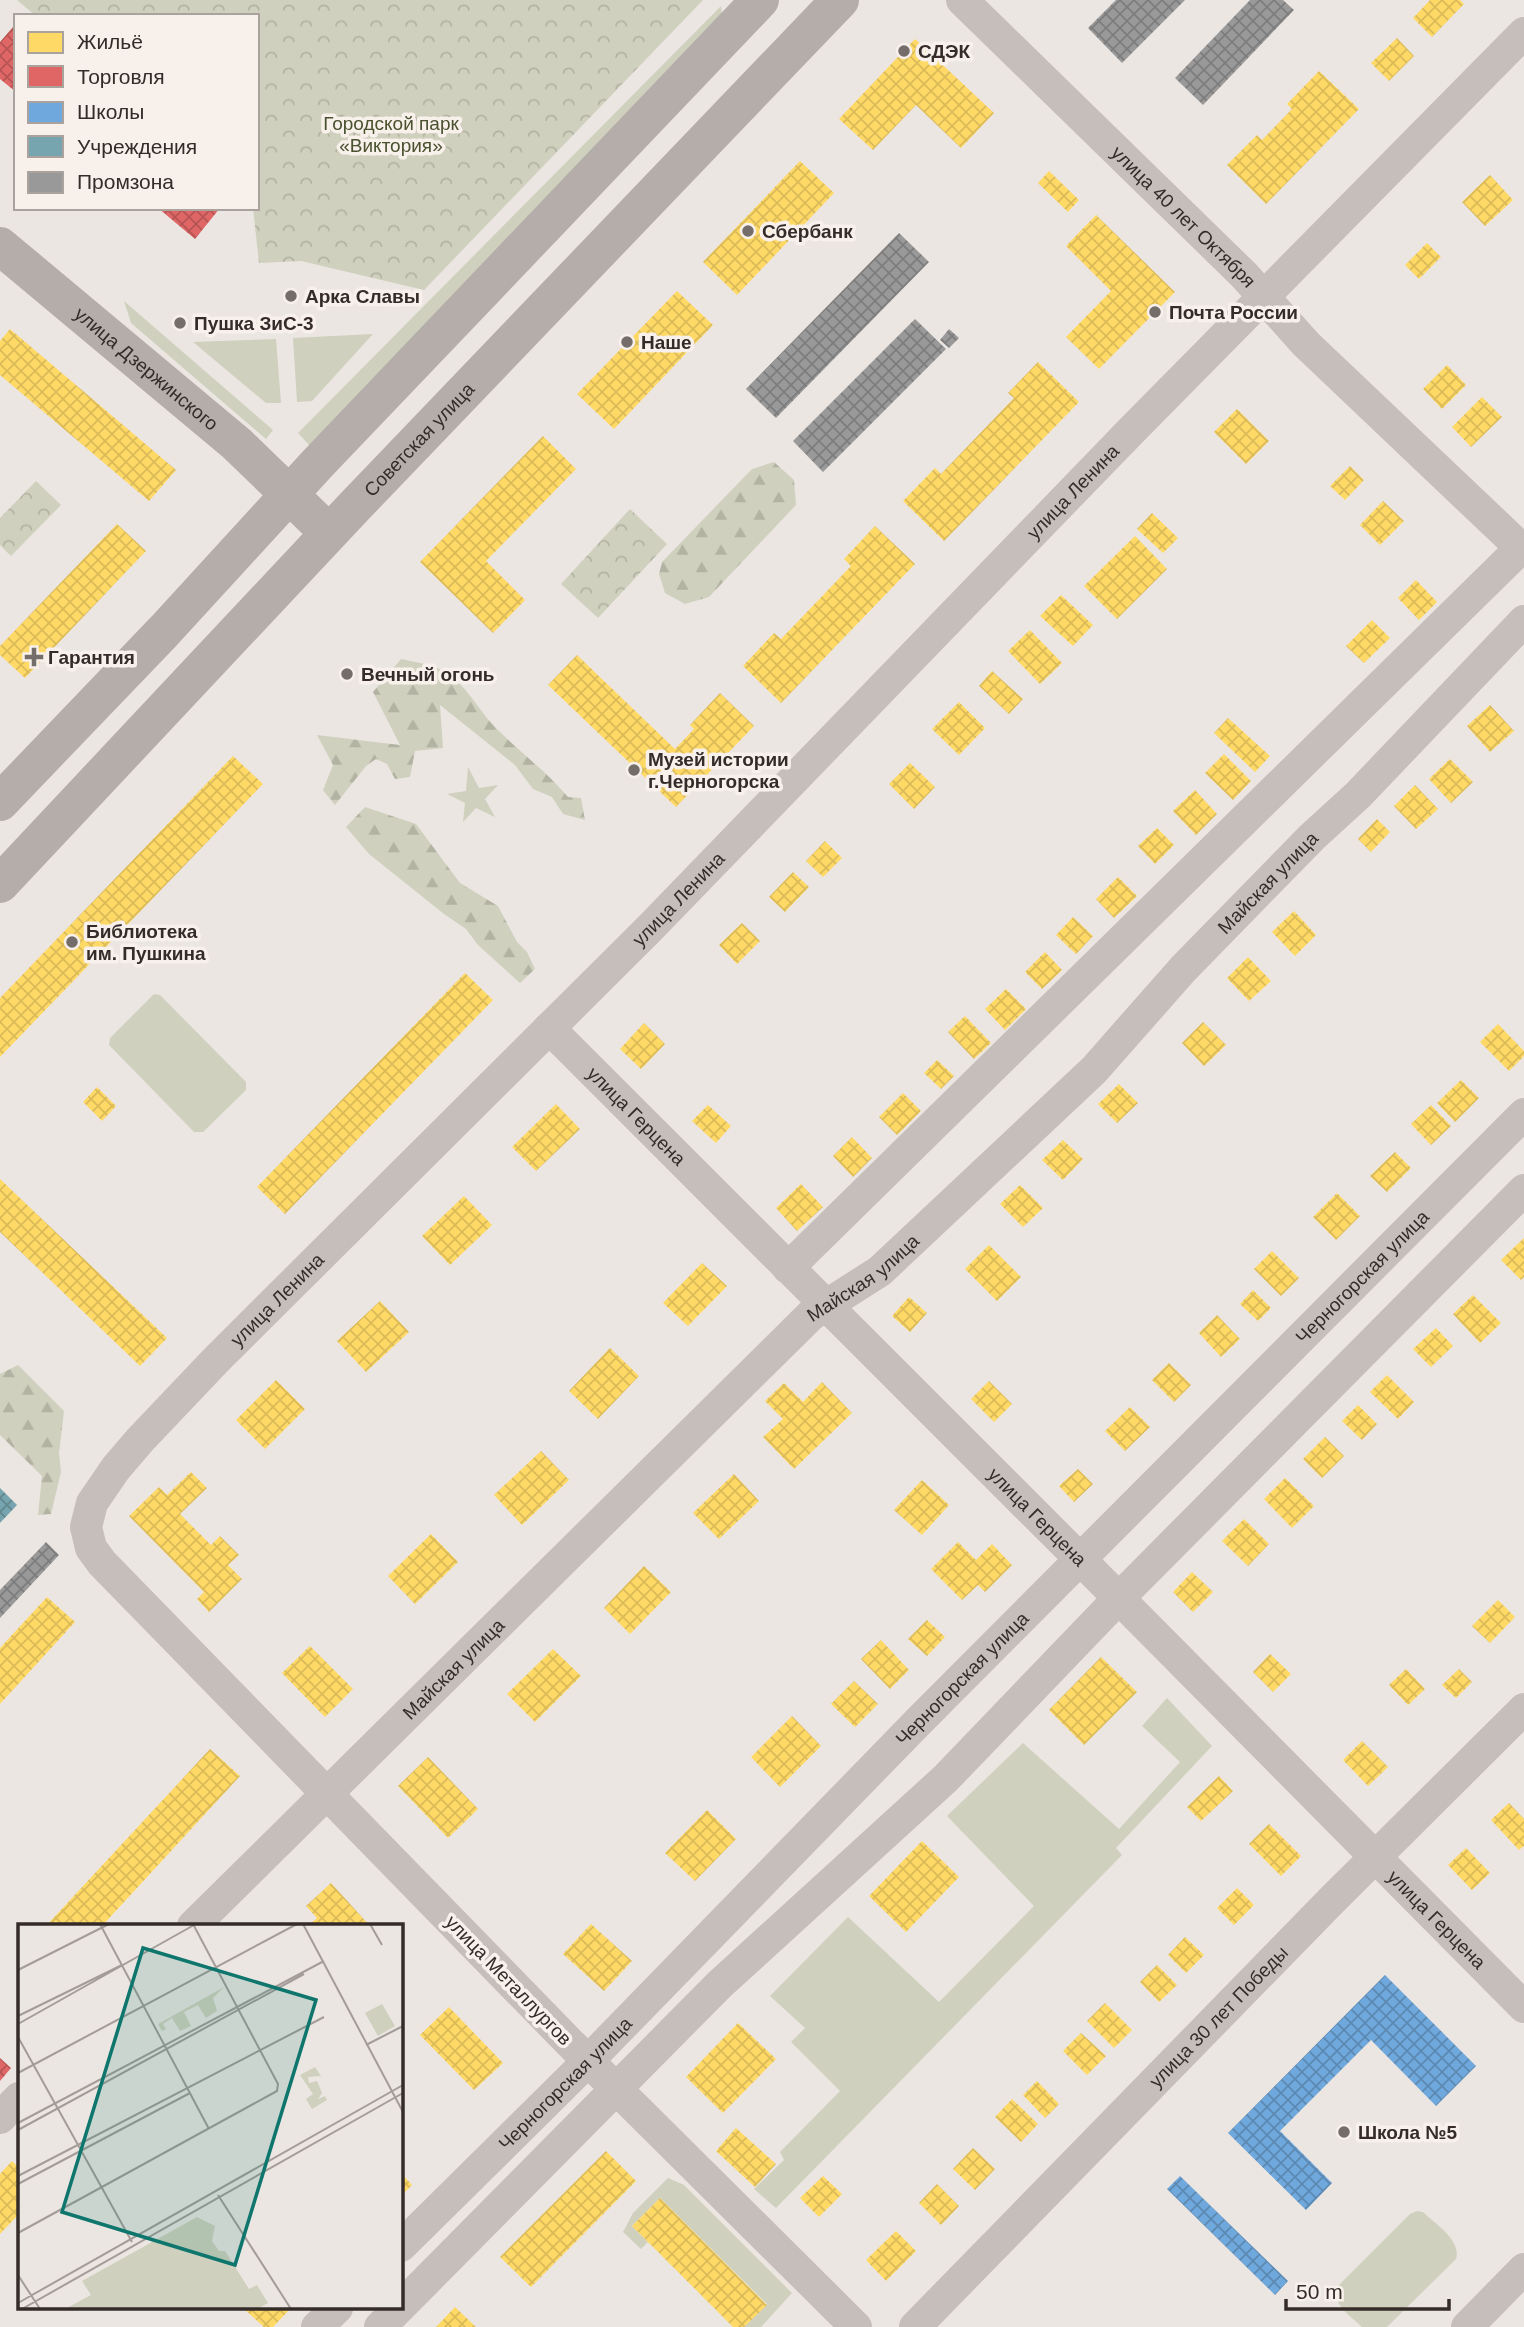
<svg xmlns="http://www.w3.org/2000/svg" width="1524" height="2327" font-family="Arial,sans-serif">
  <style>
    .green { fill: #cfd0bd }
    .forest { fill: url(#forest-firs) }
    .park { fill: url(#park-crowns) }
    .homes { fill: url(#homes-cross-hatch) }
    .shops { fill: url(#shops-cross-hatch) }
    .schools { fill: url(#schools-cross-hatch) }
    .public { fill: url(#public-cross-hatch) }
    .industry { fill: url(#industry-cross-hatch) }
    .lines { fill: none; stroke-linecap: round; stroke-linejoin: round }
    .minor { stroke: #c5bebb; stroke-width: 32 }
    .major { stroke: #b4adaa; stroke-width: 38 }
    .poi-dot { fill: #756d6a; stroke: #f8f0ea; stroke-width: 2.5 }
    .labels { text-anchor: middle; stroke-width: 7; stroke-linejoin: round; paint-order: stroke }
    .poi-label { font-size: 19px; font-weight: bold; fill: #352c29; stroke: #f8f0ea; text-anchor: start }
    .park-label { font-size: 19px; fill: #49512f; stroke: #f8f0ea }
    .street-label { font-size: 19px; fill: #352c29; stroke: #f8f0ea }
    .inset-road { fill: none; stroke: #a39c98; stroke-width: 2 }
    .view { fill: #0f766e; fill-opacity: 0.15; stroke: #0f766e; stroke-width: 3.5 }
    .inset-edge { fill: none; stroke: #352c29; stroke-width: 3.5 }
  </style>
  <defs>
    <pattern id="forest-firs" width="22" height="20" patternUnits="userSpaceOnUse" patternTransform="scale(1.75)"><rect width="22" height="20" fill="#cfd0bd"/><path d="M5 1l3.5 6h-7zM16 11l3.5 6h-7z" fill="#b2b3a2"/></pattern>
    <pattern id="park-crowns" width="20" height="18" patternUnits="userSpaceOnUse" patternTransform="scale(1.75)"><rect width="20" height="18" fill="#cfd0bd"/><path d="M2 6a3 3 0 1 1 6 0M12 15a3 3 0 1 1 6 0" fill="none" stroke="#b2b3a2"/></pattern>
    <pattern id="homes-cross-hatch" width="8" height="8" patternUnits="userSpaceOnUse" patternTransform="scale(1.75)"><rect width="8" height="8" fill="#ffd966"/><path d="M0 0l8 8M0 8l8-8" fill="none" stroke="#dbba58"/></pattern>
    <pattern id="shops-cross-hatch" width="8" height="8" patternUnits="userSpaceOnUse" patternTransform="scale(1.75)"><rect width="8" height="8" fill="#e06666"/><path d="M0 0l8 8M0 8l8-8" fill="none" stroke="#b65454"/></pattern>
    <pattern id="schools-cross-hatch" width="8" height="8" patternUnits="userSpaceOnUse" patternTransform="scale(1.75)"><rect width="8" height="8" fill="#6fa8dc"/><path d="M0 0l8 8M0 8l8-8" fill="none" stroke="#5c89b2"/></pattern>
    <pattern id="public-cross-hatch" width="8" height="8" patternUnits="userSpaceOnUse" patternTransform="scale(1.75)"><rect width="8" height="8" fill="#76a5af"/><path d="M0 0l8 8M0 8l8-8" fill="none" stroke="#62878e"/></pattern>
    <pattern id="industry-cross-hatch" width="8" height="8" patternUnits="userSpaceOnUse" patternTransform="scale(1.75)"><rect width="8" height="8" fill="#999"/><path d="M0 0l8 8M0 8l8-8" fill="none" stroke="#7e7d7d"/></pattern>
  </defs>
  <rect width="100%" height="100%" fill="#ece6e2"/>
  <!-- green -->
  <path class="green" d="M721,6L723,25L313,449L298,433Z
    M124,301L273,430L266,439L131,323Z
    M373,334L312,401L297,402L293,338Z
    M276,339L281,403H266L193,342Z
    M468,767L479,788L498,785L485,799L495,817L476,808L463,822L465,803L447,794L466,791Z
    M154,994L160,995L246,1082V1090L203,1132H194L109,1045L110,1038Z
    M1167,1698L1212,1746L1116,1848L1122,1855L776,2208L754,2189L784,2160L780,2152L840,2091L791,2042L805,2028L770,1996L848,1917L939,2002L1034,1906L947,1816L1023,1743L1119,1829L1180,1762L1142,1726Z
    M668,2178L684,2185L792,2293L761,2327H744L767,2304L660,2198L632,2226L648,2242L641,2249L623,2232L633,2213Z
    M1417,2211L1423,2212C1435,2224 1462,2240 1456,2259L1387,2327H1362C1351,2317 1332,2304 1336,2288L1410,2214Z"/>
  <!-- forest -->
  <path class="forest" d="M774,462L794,480L796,505L709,597L685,604L665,593L659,574L662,562L752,469Z
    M401,659C414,662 431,664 443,671C468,685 478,711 498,730C521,753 547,772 568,797L581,798L585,820L563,814L552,797L533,789L515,765L440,705L443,748L415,751L410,777L395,779L387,764L376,759L366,766L335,805L323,790L333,765L317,735L400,745L373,692Z
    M365,807L416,824L460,883L498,906L517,942L527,952L535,969L520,983L478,945L466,929L444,914L369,854L346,827Z
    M18,1365L64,1411L59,1453L61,1472L51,1514L38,1515L42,1476L0,1435V1374Z"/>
  <!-- park -->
  <path class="park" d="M17,0H703L424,290L301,261L259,263L253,208H257V16H36Z
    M36,481L61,505L11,556L0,545V518Z
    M630,509L667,544L598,618L561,584Z"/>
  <!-- homes -->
  <path class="homes" d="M1430,0H1460L1464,4L1432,37L1413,18Z
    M1397,38L1414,56L1389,81L1371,63Z
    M915,39L994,113L961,148L916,105L873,150L839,119Z
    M1319,71L1359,109L1266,204L1227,165L1257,135L1262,140L1292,109L1287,104Z
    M800,161L834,193L737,295L703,262Z
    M1049,171L1079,200L1068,212L1038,183Z
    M1490,175L1513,200L1485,226L1462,202Z
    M1096,215L1175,292L1099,369L1066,337L1111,291L1066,246Z
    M1427,243L1441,257L1419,279L1405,265Z
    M677,291L713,325L614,429L577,394Z
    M10,329L176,470L149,501L0,375V341Z
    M1038,362L1079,402L944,541L903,501L935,468L941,474L1014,398L1008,393Z
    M1447,365L1466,385L1442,409L1423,389Z
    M1482,397L1502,417L1471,447L1452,427Z
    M1237,409L1269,441L1246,464L1214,432Z
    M543,436L576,469L486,561L525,600L493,633L420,562Z
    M1350,466L1364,480L1345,500L1330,486Z
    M1383,501L1404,521L1380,545L1360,525Z
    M1152,513L1178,538L1163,553L1137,529Z
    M117,524L146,551L25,678L0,655V646Z
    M875,526L915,564L781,703L743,666L774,633L781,639L851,566L844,559Z
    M1135,536L1167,569L1117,619L1084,586Z
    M1416,580L1437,602L1419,620L1398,598Z
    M1061,595L1093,625L1073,646L1040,616Z
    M1372,620L1390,638L1364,663L1346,646Z
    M1030,630L1062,663L1040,684L1008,651Z
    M577,655L675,749L694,729L690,725L720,693L754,726L676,807L548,685Z
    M992,671L1023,699L1009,714L979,686Z
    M959,702L985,728L959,755L932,729Z
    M1490,705L1514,731L1490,752L1467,726Z
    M1228,718L1270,756L1255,772L1214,733Z
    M1224,754L1251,781L1233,800L1205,773Z
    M233,756L263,784L0,1057V998Z
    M1450,759L1473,782L1451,803L1429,779Z
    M910,763L935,787L914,809L889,784Z
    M1415,785L1438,809L1416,829L1394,806Z
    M1195,790L1217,814L1196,835L1173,811Z
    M1377,819L1390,832L1371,852L1358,839Z
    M1157,828L1174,845L1155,864L1138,846Z
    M825,841L842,858L823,877L806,861Z
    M793,872L809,887L785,912L769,897Z
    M1118,877L1137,896L1114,918L1096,899Z
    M1294,911L1316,935L1295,956L1272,932Z
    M1073,917L1093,936L1076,954L1056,935Z
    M742,923L760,941L737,964L719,945Z
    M1045,952L1062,970L1042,989L1025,972Z
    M1248,957L1271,981L1249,1001L1227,978Z
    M465,973L493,1000L285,1214L257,1187Z
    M1006,989L1026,1009L1005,1030L985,1009Z
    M965,1016L991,1043L974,1059L948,1032Z
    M1203,1022L1226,1045L1204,1066L1182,1043Z
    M644,1023L665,1044L641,1069L620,1049Z
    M1498,1024L1524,1051V1056L1509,1071L1480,1042Z
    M937,1060L954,1076L941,1089L924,1073Z
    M1461,1080L1479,1098L1455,1122L1437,1103Z
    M1119,1084L1138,1103L1117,1123L1098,1104Z
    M97,1087L116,1106L102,1121L83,1102Z
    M903,1093L921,1111L897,1135L879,1117Z
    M556,1104L580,1129L536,1171L512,1147Z
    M708,1105L731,1126L716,1143L692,1121Z
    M1431,1105L1451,1126L1431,1145L1411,1124Z
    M852,1137L872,1158L853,1177L833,1156Z
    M1063,1140L1083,1159L1063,1180L1042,1160Z
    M1395,1152L1411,1168L1387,1192L1370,1176Z
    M0,1179L167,1338L140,1366L0,1232Z
    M801,1184L823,1207L797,1231L776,1208Z
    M1020,1185L1043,1208L1023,1227L1000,1204Z
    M1337,1193L1360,1216L1336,1240L1313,1217Z
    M464,1196L492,1225L450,1265L422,1236Z
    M1524,1238V1277L1521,1280L1501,1260Z
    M989,1245L1021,1277L997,1301L965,1269Z
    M1272,1251L1299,1278L1281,1296L1254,1269Z
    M702,1263L727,1286L688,1326L663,1303Z
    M1253,1290L1271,1308L1258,1321L1240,1304Z
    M1473,1295L1501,1323L1480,1343L1453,1314Z
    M909,1297L927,1313L910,1332L892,1316Z
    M380,1301L409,1332L366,1372L337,1341Z
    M1217,1315L1240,1339L1221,1357L1199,1333Z
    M1436,1328L1453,1346L1431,1367L1413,1349Z
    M610,1348L639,1376L598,1419L569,1391Z
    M1169,1363L1191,1385L1174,1402L1152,1380Z
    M1387,1375L1414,1402L1398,1419L1370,1392Z
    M276,1380L305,1409L265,1449L236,1420Z
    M989,1381L1012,1404L994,1422L971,1399Z
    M822,1382L852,1413L794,1469L763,1437L783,1419L765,1401L784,1383L803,1402Z
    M1358,1405L1377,1424L1362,1440L1342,1421Z
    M1130,1407L1150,1427L1125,1451L1105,1431Z
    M1325,1437L1344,1456L1322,1478L1303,1459Z
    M541,1451L569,1480L522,1525L494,1495Z
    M1078,1469L1093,1484L1074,1502L1059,1486Z
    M191,1472L207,1488L180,1514L211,1545L220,1536L239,1555L228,1565L242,1579L209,1612L197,1599L204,1592L129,1516L159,1487L167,1495Z
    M734,1474L759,1501L719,1539L693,1513Z
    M1285,1478L1314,1506L1292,1528L1264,1499Z
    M922,1480L949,1505L922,1535L894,1510Z
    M1244,1519L1269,1544L1248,1566L1222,1541Z
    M431,1534L458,1562L415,1604L388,1576Z
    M958,1542L976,1560L992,1544L1012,1565L985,1592L978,1585L962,1600L931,1569Z
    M644,1566L671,1592L630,1634L604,1608Z
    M1192,1572L1213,1592L1193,1612L1173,1592Z
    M47,1597L75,1622L0,1704V1648Z
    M1498,1600L1515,1617L1490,1643L1472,1626Z
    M927,1620L945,1637L927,1656L908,1639Z
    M881,1640L909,1670L890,1689L861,1659Z
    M310,1646L353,1689L325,1717L282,1673Z
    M553,1649L581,1676L535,1722L507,1694Z
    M1270,1654L1291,1674L1273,1692L1253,1672Z
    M1101,1657L1137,1692L1084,1745L1049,1710Z
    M1406,1669L1425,1689L1408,1705L1389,1685Z
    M1459,1669L1472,1682L1456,1698L1442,1685Z
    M854,1681L878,1704L855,1727L831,1704Z
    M792,1716L821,1746L780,1787L751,1757Z
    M1362,1741L1388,1767L1368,1786L1343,1760Z
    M210,1749L240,1776L102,1926H46Z
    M428,1757L478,1809L448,1838L398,1786Z
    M1219,1776L1233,1791L1201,1821L1187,1807Z
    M1509,1803L1524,1819V1846L1519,1850L1491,1820Z
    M707,1810L736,1839L695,1881L665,1853Z
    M1269,1824L1301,1856L1281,1876L1249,1844Z
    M922,1841L959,1877L906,1932L869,1896Z
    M1466,1848L1490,1873L1472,1890L1448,1865Z
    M331,1883L370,1926H312L310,1924L317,1918L306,1906Z
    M1237,1888L1254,1905L1234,1925L1217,1908Z
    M591,1924L632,1961L604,1991L563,1954Z
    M1185,1937L1204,1955L1186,1973L1168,1955Z
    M1157,1965L1177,1985L1159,2002L1140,1982Z
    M1105,2003L1132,2030L1114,2048L1087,2021Z
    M449,2007L503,2063L474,2090L420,2035Z
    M738,2023L776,2059L723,2113L686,2077Z
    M1081,2033L1106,2056L1087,2075L1063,2051Z
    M1037,2081L1059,2104L1045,2118L1023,2095Z
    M1012,2099L1038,2124L1021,2142L995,2117Z
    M736,2128L776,2164L755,2187L716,2151Z
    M973,2148L995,2169L975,2190L953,2169Z
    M606,2151L636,2181L531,2287L500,2257Z
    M12,2161L19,2168V2214L0,2234V2174Z
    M401,2173L412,2185L401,2196Z
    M823,2176L842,2194L819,2217L800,2198Z
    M937,2184L959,2206L941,2225L919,2203Z
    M660,2198L767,2305L744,2327H733L632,2226Z
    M896,2231L916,2251L886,2281L866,2260Z
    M455,2307L476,2327H436Z
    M243,2308H291L273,2327H264Z"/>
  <!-- shops -->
  <path class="shops" d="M13,27H16V92L0,79V42Z
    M158,208H220L195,239Z
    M0,2058L11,2068L0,2081Z"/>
  <!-- schools -->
  <path class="schools" d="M1385,1975L1476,2066L1436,2106L1371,2040L1280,2131L1332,2183L1306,2210L1228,2133Z
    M1180,2176L1288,2281L1275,2295L1167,2189Z"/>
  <!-- public -->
  <path class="public" d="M0,1488L17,1505L0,1523Z"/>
  <!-- industry -->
  <path class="industry" d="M1116,0H1185L1122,63L1088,28Z
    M1250,0H1283L1294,10L1203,105L1175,78Z
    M899,233L929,262L776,418L746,389Z
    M915,319L946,349L823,472L793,441Z
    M949,329L959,338L949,348L940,340Z
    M46,1542L59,1555L0,1618V1590Z"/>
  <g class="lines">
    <!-- minor -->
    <g class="minor">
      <path id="s1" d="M962,0L1244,275L1306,344L1524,551"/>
      <path id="s2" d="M549,1028L1063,1542L1524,2007"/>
      <path d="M788,1268L1524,545"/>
      <path id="s3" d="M193,1926L811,1315L880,1271L1094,1070L1183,969L1312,837L1358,795L1524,621"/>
      <path d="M0,2118L19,2098"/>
      <path id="s4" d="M401,2246L588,2061L919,1721L1524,1114"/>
      <path d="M401,2306L719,1985L945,1779L1118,1599L1524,1190"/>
      <path d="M317,2327L337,2308"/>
      <path d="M380,2327L399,2308"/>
      <path id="s5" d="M856,2327L570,2043L102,1563L91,1548L86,1527L92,1503L116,1468L140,1440L216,1360L650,928L1132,430L1524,33"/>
      <path id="s6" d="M915,2327L1332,1900L1524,1709"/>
      <path d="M1467,2327L1524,2269"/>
    </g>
    <!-- major -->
    <g class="major">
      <path id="s7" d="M0,246L237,444L329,533"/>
      <path d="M0,802L165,630L318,463L760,0"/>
      <path id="s8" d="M0,884L353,508L840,0"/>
    </g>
  </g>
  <!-- markers -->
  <g class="poi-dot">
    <circle cx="904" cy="51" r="7"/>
    <circle cx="748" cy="231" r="7"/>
    <circle cx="291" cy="296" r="7"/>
    <circle cx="1155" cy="312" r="7"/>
    <circle cx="180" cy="323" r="7"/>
    <circle cx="627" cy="342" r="7"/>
    <path d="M30.5 646.5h7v7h7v7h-7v7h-7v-7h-7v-7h7z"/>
    <circle cx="347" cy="674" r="7"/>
    <circle cx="634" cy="770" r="7"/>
    <circle cx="72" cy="942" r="7"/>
    <circle cx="1344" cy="2132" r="7"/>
  </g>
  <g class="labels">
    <!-- poi labels -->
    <g class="poi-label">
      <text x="918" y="58">СДЭК</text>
      <text x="762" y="238">Сбербанк</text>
      <text x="305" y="303">Арка Славы</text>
      <text x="1169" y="319">Почта России</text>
      <text x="194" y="330">Пушка ЗиС-3</text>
      <text x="641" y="349">Наше</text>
      <text x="48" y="664">Гарантия</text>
      <text x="361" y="681">Вечный огонь</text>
      <text x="648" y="766">Музей истории<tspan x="648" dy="22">г.Черногорска</tspan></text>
      <text x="86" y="938">Библиотека<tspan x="86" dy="22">им. Пушкина</tspan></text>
      <text x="1358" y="2139">Школа №5</text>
    </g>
    <!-- park labels -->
    <g class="park-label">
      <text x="391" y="130">Городской парк<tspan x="391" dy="22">«Виктория»</tspan></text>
    </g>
    <!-- street labels -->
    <g class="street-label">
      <text dy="7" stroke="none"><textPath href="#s1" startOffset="310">улица 40 лет Октября</textPath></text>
      <text dy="7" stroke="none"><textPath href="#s7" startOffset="191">улица Дзержинского</textPath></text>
      <text dy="7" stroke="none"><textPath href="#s8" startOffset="611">Советская улица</textPath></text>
      <text dy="7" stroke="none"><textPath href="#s5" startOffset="2548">улица Ленина</textPath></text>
      <text dy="7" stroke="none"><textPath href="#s3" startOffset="1500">Майская улица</textPath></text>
      <text dy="7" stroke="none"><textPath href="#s5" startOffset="1981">улица Ленина</textPath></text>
      <text dy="7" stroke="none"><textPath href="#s2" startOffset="124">улица Герцена</textPath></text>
      <text dy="7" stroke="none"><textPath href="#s3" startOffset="933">Майская улица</textPath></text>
      <text dy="7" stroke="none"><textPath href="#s4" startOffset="1365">Черногорская улица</textPath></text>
      <text dy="7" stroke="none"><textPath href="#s5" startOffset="1414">улица Ленина</textPath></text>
      <text dy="7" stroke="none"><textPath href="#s2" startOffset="691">улица Герцена</textPath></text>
      <text dy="7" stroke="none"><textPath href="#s3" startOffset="366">Майская улица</textPath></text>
      <text dy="7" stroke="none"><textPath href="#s4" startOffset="798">Черногорская улица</textPath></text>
      <text dy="7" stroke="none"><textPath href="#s2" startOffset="1258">улица Герцена</textPath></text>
      <text transform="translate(509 1980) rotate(46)" y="7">улица Металлургов</text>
      <text dy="7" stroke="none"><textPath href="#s6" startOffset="434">улица 30 лет Победы</textPath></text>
      <text dy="7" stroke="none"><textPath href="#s4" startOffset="231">Черногорская улица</textPath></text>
    </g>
  </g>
  <!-- overview -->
  <g transform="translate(18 1924)">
    <rect width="385" height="385" fill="#ece6e2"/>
    <path d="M206,63L195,74L199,87L188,94L180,81L166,88L173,102L162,107L154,94L145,100L148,105L144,107L140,100ZM364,80L377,102L360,112L347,89Z" fill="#cfd0bd"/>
    <path d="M297,143L303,152L290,153L291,159L299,157L304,169L300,175L307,172L309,176L294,185L288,175L295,170L282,151Z" fill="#cfd0bd"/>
    <path d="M179,293L197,302L194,317L201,327H207L231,365L239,361L250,379L239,385H47L73,371L64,357Z" fill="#cfd0bd"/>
    <path class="inset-road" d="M82,0L191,205M285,0L385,188M352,0L364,21M0,46L91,0M0,92L104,41M0,100L176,1M0,113L114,318M348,121L385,102M0,149L279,0M0,199L306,37M0,206L286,50M0,252L306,93M0,260L172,169M200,271L273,385M0,309L259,167L260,160L175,0M0,351L22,385M0,379L385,161M4,385L385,169"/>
    <path class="view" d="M125,24L298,76L217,341L44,288Z"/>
    <rect width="385" height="385" class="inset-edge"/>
  </g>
  <!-- legend -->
  <rect x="14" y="14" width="245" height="196" fill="#f8f0ea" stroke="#aaa29d" stroke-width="2"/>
  <rect x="28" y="32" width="35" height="21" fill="#ffd966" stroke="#aaa29d" stroke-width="2"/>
  <text x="77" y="49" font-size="21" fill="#352c29">Жильё</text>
  <rect x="28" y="66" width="35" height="21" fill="#e06666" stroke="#aaa29d" stroke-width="2"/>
  <text x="77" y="84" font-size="21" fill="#352c29">Торговля</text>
  <rect x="28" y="102" width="35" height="21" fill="#6fa8dc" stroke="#aaa29d" stroke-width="2"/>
  <text x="77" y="119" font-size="21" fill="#352c29">Школы</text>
  <rect x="28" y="136" width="35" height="21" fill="#76a5af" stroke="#aaa29d" stroke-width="2"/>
  <text x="77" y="154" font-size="21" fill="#352c29">Учреждения</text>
  <rect x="28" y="172" width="35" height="21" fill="#999999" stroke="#aaa29d" stroke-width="2"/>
  <text x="77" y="189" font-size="21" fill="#352c29">Промзона</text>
  <!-- scale -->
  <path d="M1286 2299v10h163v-10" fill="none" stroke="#352c29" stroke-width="3.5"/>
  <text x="1296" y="2299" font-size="21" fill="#352c29" stroke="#f8f0ea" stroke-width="5" paint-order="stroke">50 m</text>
</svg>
